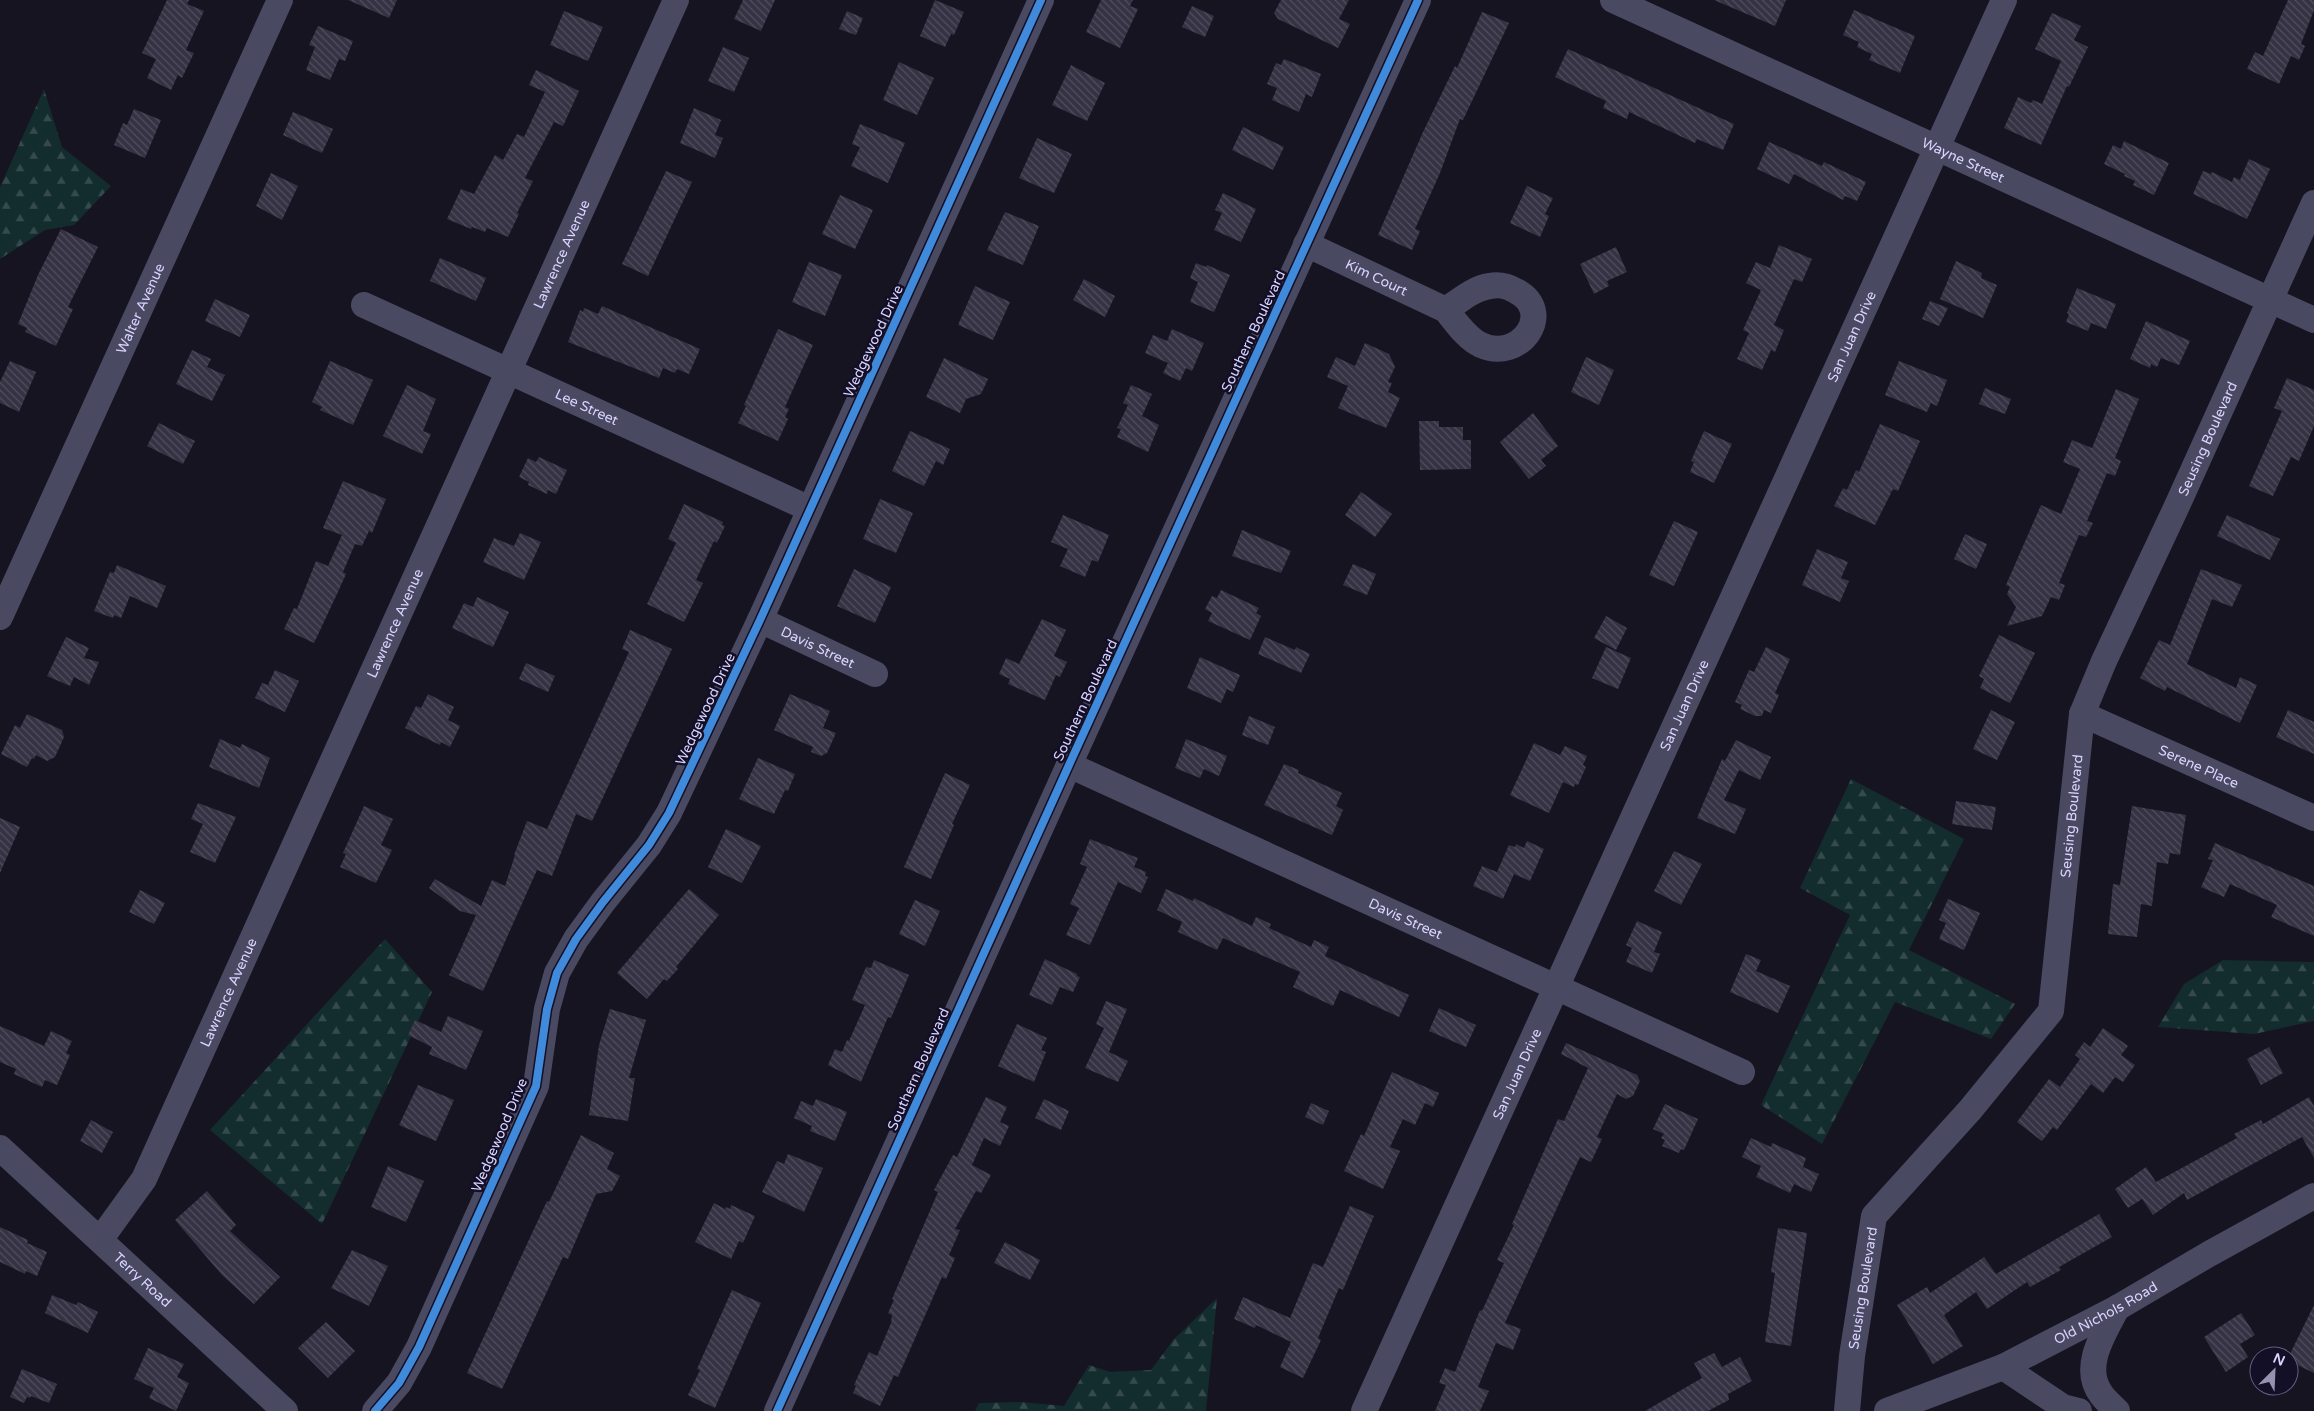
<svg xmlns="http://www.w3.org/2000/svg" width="2314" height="1411" font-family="'Varela Round',sans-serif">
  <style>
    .forest { fill: url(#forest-firs) }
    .building { fill: url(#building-back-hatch) }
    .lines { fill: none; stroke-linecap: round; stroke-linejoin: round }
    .minor { stroke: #4a4962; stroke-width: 26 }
    .cycleway-casing { stroke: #130f26; stroke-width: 11 }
    .cycleway { stroke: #408adc; stroke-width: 8 }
    .labels { text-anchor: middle; stroke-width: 5; stroke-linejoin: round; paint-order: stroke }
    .street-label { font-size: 14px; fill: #d9d4ff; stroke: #130f26 }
  </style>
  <defs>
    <pattern id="forest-firs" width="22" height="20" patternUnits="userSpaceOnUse" patternTransform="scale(1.25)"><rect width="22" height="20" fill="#132c2d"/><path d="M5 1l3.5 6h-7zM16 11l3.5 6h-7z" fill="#354a4c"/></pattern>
    <pattern id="building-back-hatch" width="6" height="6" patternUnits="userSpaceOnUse" patternTransform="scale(1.25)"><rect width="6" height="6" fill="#343243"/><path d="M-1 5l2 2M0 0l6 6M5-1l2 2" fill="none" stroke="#514f5f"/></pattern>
  </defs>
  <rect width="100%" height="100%" fill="#161421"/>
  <!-- forest -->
  <path class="forest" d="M44,89L62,147L111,186L74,225L45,230L0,259V187Z
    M1851,779L1964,839L1909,950L2015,1004L1991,1039L1895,1002L1822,1144L1761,1105L1850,915L1800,888Z
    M385,939L432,992L322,1224L210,1130Z
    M2223,960L2314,962V1021L2254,1034L2158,1027L2184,984Z
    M1217,1298L1206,1411H975L979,1403L1021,1402L1064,1406L1089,1365L1110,1372L1151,1370L1174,1339Z"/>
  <!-- building -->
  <path class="building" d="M167,0H189L187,4L204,11L186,50L194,53L182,78L178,75L171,90L147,78L156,59L142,53Z
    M348,0H397L389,18Z
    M743,0H775L761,31L734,19Z
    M935,0L964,12L954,35L951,34L945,47L920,36Z
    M1101,0H1133L1130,6L1138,9L1120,48L1086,32Z
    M1281,0H1349L1339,19L1350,24L1338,48L1278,19L1274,13Z
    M1714,0H1786L1775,26Z
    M2288,0H2314V10L2301,44L2305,46L2299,60L2291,56L2279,84L2247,69L2255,52L2263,56Z
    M1192,6L1214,16L1205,37L1182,27Z
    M1854,10L1915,36L1900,73L1869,60L1872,54L1857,47L1859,42L1843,35Z
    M564,11L603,27L588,61L550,45Z
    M847,11L863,18L856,35L839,29Z
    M1482,12L1509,23L1463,120L1460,119L1440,173L1415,229L1420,231L1412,250L1378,235L1423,132L1455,66L1457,68Z
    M2052,13L2081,26L2074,40L2088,47L2069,87L2067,86L2041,145L2004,128L2018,97L2031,103L2033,100L2042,104L2061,61L2035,49Z
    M318,26L353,41L345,61L339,59L330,80L306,70L315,47L309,45Z
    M723,47L749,58L734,92L708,81Z
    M1568,49L1734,124L1723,150L1697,139L1695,143L1629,112L1627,119L1603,108L1606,101L1555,77Z
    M1284,59L1321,74L1312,97L1306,94L1299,112L1272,100L1277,88L1267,84L1276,63L1281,65Z
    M899,62L934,78L917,115L883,100Z
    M1071,65L1105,83L1087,121L1052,105Z
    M536,70L579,91L563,126L554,122L525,178L533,181L517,213L519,214L508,237L487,228L485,232L472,227L471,229L447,219L461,189L474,194L495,155L503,160L517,134L524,137L545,92L529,85Z
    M694,108L721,120L715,135L723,138L715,158L680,143Z
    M134,109L161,120L145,158L114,145L123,123L127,125Z
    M293,112L333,129L322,153L283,135Z
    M860,124L905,143L888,183L851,166L860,147L852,144Z
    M1243,127L1284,147L1273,170L1232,150Z
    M1037,138L1072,154L1054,193L1019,178Z
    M2124,141L2169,163L2154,195L2133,185L2135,181L2124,176L2125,174L2104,164L2113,145L2121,149Z
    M1769,142L1822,166L1824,162L1866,182L1857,201L1845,196L1843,200L1794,174L1789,184L1757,169Z
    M2249,159L2270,169L2247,219L2193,194L2203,171L2211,174L2212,172L2232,182L2234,177L2240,180Z
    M666,171L692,182L648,276L622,264Z
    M271,173L298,186L282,220L256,206Z
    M1527,186L1553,198L1545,214L1549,216L1540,237L1510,223Z
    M1223,193L1256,209L1241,242L1214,230L1222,213L1215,210Z
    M840,195L873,210L855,249L822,234Z
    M1005,212L1039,226L1023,265L987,250Z
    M61,229L98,247L68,307L73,309L56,346L25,332L27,328L18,324L38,275Z
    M1779,245L1812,259L1802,282L1794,279L1774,325L1784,330L1775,352L1771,350L1762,370L1737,359L1749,333L1743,330L1761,290L1746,283L1756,262L1770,268Z
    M1616,247L1627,272L1607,281L1609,286L1594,294L1580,264Z
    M440,258L486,278L476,301L430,281Z
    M1956,261L1982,273L1981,278L1997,285L1983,318L1940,299Z
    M809,262L842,275L825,316L792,302Z
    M1196,263L1206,267L1207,265L1230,275L1214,312L1190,302L1198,282L1190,278Z
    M1084,279L1115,296L1105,317L1073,300Z
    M975,286L1010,302L993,340L958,325Z
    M2077,288L2116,304L2106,329L2091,323L2088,331L2066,322L2069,314L2067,313Z
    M215,299L250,315L240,337L205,321Z
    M1930,301L1948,308L1939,326L1922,319Z
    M602,306L700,349L689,374L677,369L675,373L663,368L659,378L568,342L580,310L583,312L584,308L598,314Z
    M2146,321L2190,341L2179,365L2161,358L2157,367L2151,364L2150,368L2130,359Z
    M778,329L813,345L785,407L789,409L785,417L788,419L778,441L738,423L746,406L744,405Z
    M1172,329L1204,343L1192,371L1186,368L1180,381L1163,373L1168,363L1145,353L1153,335L1167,341Z
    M1365,343L1389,354L1395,367L1388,382L1392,383L1388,392L1400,398L1386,428L1338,408L1348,386L1327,377L1336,357L1355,366Z
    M192,350L211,359L207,367L225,375L212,401L176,384Z
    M1586,357L1614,370L1599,405L1571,392Z
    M944,358L988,379L981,394L966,399L960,413L926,397Z
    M10,361L36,372L19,412L0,403V382Z
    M330,361L373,380L353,425L320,410L322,407L312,402Z
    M1899,361L1947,380L1937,406L1931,403L1927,412L1885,395Z
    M2287,378L2314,390V426L2299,461L2291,457L2273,496L2249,486L2282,411L2274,408Z
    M407,385L436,399L423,431L431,434L422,454L383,436Z
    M1131,385L1152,394L1142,416L1159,425L1148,452L1117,437L1121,429L1117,428L1128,405L1123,403Z
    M1985,388L2011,399L2005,414L1979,404Z
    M2116,389L2139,399L2115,458L2121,461L2115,476L2107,473L2087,521L2093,523L2086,537L2079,535L2059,583L2065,585L2059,600L2051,597L2042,616L2007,626L2016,607L2007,594L2010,587L2006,585L2041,505L2061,514L2080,469L2063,462L2072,440L2092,448Z
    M1533,413L1558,446L1541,460L1546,466L1529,479L1500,442Z
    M1419,421H1439V427H1463V440H1471V469L1420,470Z
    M159,423L195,441L183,464L147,446Z
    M1880,424L1920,441L1898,491L1893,489L1875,525L1834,506L1843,488L1847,490L1856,470L1859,472Z
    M910,431L950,449L943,465L936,461L924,486L892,471Z
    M1704,431L1732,444L1714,483L1690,472L1694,462L1691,461Z
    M539,457L567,470L556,494L548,490L547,494L528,485L529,482L519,477L528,458L536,462Z
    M343,481L386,499L372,533L369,531L362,546L355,544L343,572L346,574L337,594L314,643L284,629L294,608L297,609L316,561L328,566L342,535L323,528Z
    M1361,492L1392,514L1375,537L1345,515Z
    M880,499L913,513L896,553L863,539Z
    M684,504L723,522L722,525L725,526L717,543L714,541L696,580L703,583L684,622L647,604L676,543L668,539Z
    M1063,515L1109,535L1098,562L1092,560L1085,577L1060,566L1068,549L1051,542Z
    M2227,515L2280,539L2270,560L2217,536Z
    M1674,521L1698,532L1674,586L1649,575Z
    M1242,530L1291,551L1281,573L1232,556Z
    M520,533L541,542L524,580L483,562L494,538L514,546Z
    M1965,534L1987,544L1976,569L1954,559Z
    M1817,549L1848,562L1841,578L1849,581L1840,602L1802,585Z
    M1353,564L1376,574L1367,595L1343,585Z
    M117,565L166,586L157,608L130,596L121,618L114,615L113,618L94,611L110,572L114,573Z
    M854,569L891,587L875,623L837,606Z
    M2201,569L2242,585L2232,607L2212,599L2187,664L2236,688L2240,677L2257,685L2240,723L2167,687L2165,691L2140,678L2159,640L2170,645Z
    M1221,590L1259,608L1256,613L1261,616L1250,640L1208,621L1212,613L1205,609L1212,596L1217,598Z
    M477,597L509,612L493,647L452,628L464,603L473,607Z
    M1606,616L1627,628L1616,650L1594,638Z
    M1042,619L1066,630L1054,656L1067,662L1060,677L1056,675L1045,700L1008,684L1010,679L999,674L1006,658L1019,664Z
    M630,630L672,649L592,821L576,814L552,876L537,870L483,991L449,975L476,915L460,911L429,888L435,879L481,906L492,880L505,886L515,855H514L527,821L547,829L629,652L622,649Z
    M1999,635L2035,653L2010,703L1980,688L1984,679L1979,676Z
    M66,637L89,648L84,658L99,662L89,685L74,677L70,686L47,676Z
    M1265,637L1295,650L1296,647L1310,654L1301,673L1258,654Z
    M1606,647L1631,658L1618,689L1592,678Z
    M1766,647L1790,659L1775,693L1779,695L1771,713L1764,710L1762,716H1755L1740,709L1742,705L1735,702L1749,670L1754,672Z
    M1200,657L1240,675L1233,692L1227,689L1221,703L1187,688Z
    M526,663L555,676L548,692L519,679Z
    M275,670L299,681L285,712L255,698L262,683L268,685Z
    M428,694L454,707L448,720L460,726L450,747L441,742L440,745L405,728L416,706L421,708Z
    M790,694L830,711L823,728L836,733L827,753L821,756L811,752L813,747L774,730Z
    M1991,710L2015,722L1997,760L1973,749Z
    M2288,710L2314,722V754L2276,737Z
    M27,714L62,730L64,737L55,757L47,761L36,755L34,759L32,758L27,767L1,754L15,725L20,728Z
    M1249,716L1275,727L1268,745L1242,735Z
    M220,739L240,748L242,744L270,758L259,788L209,767Z
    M1186,739L1227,756L1219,776L1204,769L1200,778L1175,768Z
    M1736,740L1771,757L1760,780L1739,770L1724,800L1746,809L1735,834L1697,818L1722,759L1725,761Z
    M1534,743L1560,755L1565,746L1587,756L1583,765L1586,767L1578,785L1575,784L1574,787L1563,782L1549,813L1510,795Z
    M758,758L795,774L788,791L785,790L774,814L739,799Z
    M1284,764L1299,770L1298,773L1342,793L1336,806L1343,810L1332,835L1264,805Z
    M945,773L970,785L952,824L954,825L931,879L904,867Z
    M1956,801L1996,807L1992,830L1952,824Z
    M198,803L236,817L215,863L190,852L203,824L191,819Z
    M364,806L393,819L381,845L392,850L376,883L340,867L346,854L343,853Z
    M2132,806L2186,815L2180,855L2170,853L2168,864L2157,862L2152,906L2141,904L2137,937L2108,934L2113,884L2120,885Z
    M0,818L20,827L0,873Z
    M726,829L761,846L742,883L708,867Z
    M1090,839L1138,858L1134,867L1146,872L1145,876L1148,877L1141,893L1118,882L1090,945L1066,935L1079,908L1070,904L1087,867L1080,864Z
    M1527,841L1544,849L1530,881L1514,874L1503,899L1473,886L1482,866L1497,872L1509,845L1515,847L1516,844L1524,848Z
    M2215,843L2314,886V936L2271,917L2277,905L2230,884L2224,897L2201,887L2213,860L2208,859Z
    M1674,851L1702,864L1681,905L1654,891Z
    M689,889L719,915L676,967L678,969L667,981L664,979L647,999L617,973Z
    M1166,889L1193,901L1194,898L1252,926L1256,917L1271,924L1269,928L1311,947L1314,940L1329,947L1325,956L1409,995L1399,1017L1340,990L1333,1006L1293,987L1300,972L1223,938L1217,950L1178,932L1182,922L1157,910Z
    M140,890L165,903L154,924L129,912Z
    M1948,899L1980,913L1964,950L1939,939L1946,923L1939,920Z
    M915,900L940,911L925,946L899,934Z
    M1637,921L1662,932L1654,952L1660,954L1652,973L1626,962L1632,948L1626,945Z
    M1746,954L1761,960L1756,971L1790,986L1778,1013L1730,992Z
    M1045,959L1077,974V976L1080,977L1073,992L1060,987L1052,1005L1029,995Z
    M874,960L909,975L891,1018L888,1017L861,1082L828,1065L835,1049L842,1052L847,1040L849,1041L865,1005L852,1000L866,967L871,968Z
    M1106,1001L1127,1009L1109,1052L1128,1061L1118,1082L1085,1068L1104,1028L1096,1024Z
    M1439,1008L1476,1025L1466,1047L1429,1031Z
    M610,1009L646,1020L629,1078H635L628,1121L589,1115L599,1045Z
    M448,1016L483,1031L466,1070L429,1054L432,1047L408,1035L415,1020L441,1032Z
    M1017,1024L1047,1038L1041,1050L1046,1052L1034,1082L998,1066Z
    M0,1026L44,1046L51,1031L72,1041L66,1053L70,1055L57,1085L45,1080L42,1087L14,1074L16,1069L0,1062Z
    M2103,1028L2128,1046L2121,1055L2135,1065L2123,1082L2115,1077L2103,1093L2091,1084L2057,1130L2053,1127L2042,1141L2017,1122L2049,1079L2060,1087L2080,1059L2075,1055L2084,1042L2090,1047Z
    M1566,1043L1637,1075L1640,1081L1633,1096L1626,1099L1617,1094L1597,1137L1602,1139L1591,1162L1580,1157L1505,1323L1521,1329L1513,1350L1496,1343L1478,1387L1489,1391L1480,1411H1435L1446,1385L1439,1383L1445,1368L1455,1372L1480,1310L1482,1311L1504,1263L1497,1260L1514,1225L1512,1224L1551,1135L1558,1119L1564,1121L1588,1068L1561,1054Z
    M2269,1047L2283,1073L2261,1085L2247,1059Z
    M1392,1072L1439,1093L1433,1107L1425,1103L1415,1125L1403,1119L1390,1147L1400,1151L1383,1189L1344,1171L1361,1134L1364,1136Z
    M418,1085L454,1100L436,1141L399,1125Z
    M986,1097L1007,1107L1000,1122L1009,1126L1000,1146L984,1138L972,1165L991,1175L981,1193L976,1191L955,1229L960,1230L949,1255L955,1258L946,1279L942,1277L898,1377L894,1375L880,1406L853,1393L856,1386L854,1385L869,1352L877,1356L891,1323L892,1315L888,1313L894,1300L892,1299L938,1192L934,1190L953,1155L957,1157Z
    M2309,1097L2314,1106V1158L2302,1137L2187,1200L2184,1193L2153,1215L2142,1199L2128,1208L2115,1189L2146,1167L2156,1182L2237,1138L2234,1134L2261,1120L2263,1124Z
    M816,1099L847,1112L835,1141L810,1131L812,1126L794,1118L801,1101L813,1106Z
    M1044,1099L1069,1111L1061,1130L1035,1118Z
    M1311,1103L1329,1111L1323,1125L1305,1117Z
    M1665,1104L1698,1119L1684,1150L1681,1149L1679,1153L1662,1146L1665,1140L1661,1138L1664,1134L1653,1129Z
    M91,1120L113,1132L102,1153L80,1141Z
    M581,1135L614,1153L607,1169L620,1176L612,1191L596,1194L568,1259L563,1257L502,1389L467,1373L547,1201L549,1202Z
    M1751,1138L1771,1147L1772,1143L1806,1158L1803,1167L1819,1174L1811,1192L1794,1184L1790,1193L1756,1177L1761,1166L1742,1157Z
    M788,1154L823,1168L804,1212L762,1192L777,1161L784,1164Z
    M388,1166L424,1181L406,1222L371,1207Z
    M207,1191L236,1225L230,1231L280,1277L254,1304L222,1275L175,1220Z
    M714,1203L725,1209L726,1207L730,1209L731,1205L755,1216L743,1243L739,1241L731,1259L695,1242Z
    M1350,1206L1374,1216L1343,1290L1339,1288L1318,1338L1321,1340L1303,1378L1280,1367L1291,1342L1256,1325L1255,1328L1234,1319L1243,1297L1290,1318L1313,1263L1323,1267Z
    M2099,1214L2112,1237L2059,1267L2061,1270L2030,1287L2027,1282L1987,1309L1976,1292L1944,1315L1963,1346L1933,1364L1897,1305L1927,1287L1930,1293L1984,1257L1996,1274Z
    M0,1227L28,1240L27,1243L47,1252L37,1276L26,1271L25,1274L0,1262Z
    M1778,1228L1807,1233L1791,1346L1765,1342L1775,1273L1771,1272Z
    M1005,1242L1040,1260L1030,1280L994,1263Z
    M352,1250L388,1266L369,1306L331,1288Z
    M732,1290L761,1303L715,1408L688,1395L700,1370L697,1369Z
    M52,1295L76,1305L78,1302L98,1312L88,1333L45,1313Z
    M2314,1305V1373L2289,1361V1356Z
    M2241,1313L2255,1335L2240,1344L2248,1357L2226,1372L2204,1337Z
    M326,1322L355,1351L328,1378L298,1348Z
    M148,1348L184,1364L177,1377L189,1383L176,1411L149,1398L154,1388L134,1379Z
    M1714,1353L1722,1367L1740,1357L1752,1381L1728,1394L1729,1400L1708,1411H1645L1702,1378L1694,1363Z
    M22,1369L57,1384L49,1403L31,1396L30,1398L27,1397L24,1403L10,1397Z"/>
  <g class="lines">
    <!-- minor -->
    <g class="minor">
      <path id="s1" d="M1613,0L2314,320"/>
      <path id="s2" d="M1306,244L1446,310C1459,301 1474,288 1490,286C1500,284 1507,286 1516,291C1556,312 1520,363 1481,345C1467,339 1455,321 1446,310"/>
      <path id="s3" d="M364,305L810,509"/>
      <path id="s4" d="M0,617L280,0"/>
      <path id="s5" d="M760,620L875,674"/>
      <path id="s6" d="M2082,714L2314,818"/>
      <path id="s7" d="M1069,765L1742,1072"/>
      <path id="s8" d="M0,1148L285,1411"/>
      <path id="s9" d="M100,1240L144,1179L676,0"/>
      <path d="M2117,1308C2104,1333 2081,1367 2101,1394C2105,1400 2112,1406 2117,1411"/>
      <path d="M2003,1367L2063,1407L2079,1411"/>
      <path d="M375,1411L399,1383L419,1347L536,1086L547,1009L557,973L576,939L603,902L649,845L669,813L760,620L1041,0"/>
      <path d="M777,1411L1069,765L1418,0"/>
      <path id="s10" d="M1364,1411L2004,0"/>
      <path id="s11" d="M1847,1411L1852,1356L1874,1216L1970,1110L2051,1011L2082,714L2104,661L2176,508L2314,203"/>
      <path id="s12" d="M1887,1411L2003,1367L2117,1308L2209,1254L2314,1196"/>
    </g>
    <defs>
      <path id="cycleway" d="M375,1411L399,1383L419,1347L536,1086L547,1009L557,973L576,939L603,902L649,845L669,813L760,620L1041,0
        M777,1411L1069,765L1418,0"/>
    </defs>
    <!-- cycleway casing -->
    <use href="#cycleway" class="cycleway-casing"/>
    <!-- cycleway -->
    <use href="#cycleway" class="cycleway"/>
  </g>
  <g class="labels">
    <!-- street labels -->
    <g class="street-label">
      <text dy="5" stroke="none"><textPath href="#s1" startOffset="385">Wayne Street</textPath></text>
      <text dy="5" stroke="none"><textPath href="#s9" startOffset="1090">Lawrence Avenue</textPath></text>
      <text dy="5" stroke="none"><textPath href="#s2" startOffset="78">Kim Court</textPath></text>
      <text dy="5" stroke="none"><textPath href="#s4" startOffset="339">Walter Avenue</textPath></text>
      <text transform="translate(1253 331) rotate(-65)" y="5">Southern Boulevard</text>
      <text dy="5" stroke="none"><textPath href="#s10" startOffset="1180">San Juan Drive</textPath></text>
      <text transform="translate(873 341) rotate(-65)" y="5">Wedgewood Drive</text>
      <text dy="5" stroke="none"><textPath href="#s3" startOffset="245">Lee Street</textPath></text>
      <text dy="5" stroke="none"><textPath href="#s11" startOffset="1069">Seusing Boulevard</textPath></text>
      <text dy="5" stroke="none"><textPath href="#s9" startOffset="685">Lawrence Avenue</textPath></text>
      <text dy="5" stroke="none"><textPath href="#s5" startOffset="64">Davis Street</textPath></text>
      <text transform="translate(1085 700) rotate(-65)" y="5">Southern Boulevard</text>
      <text dy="5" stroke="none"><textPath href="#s10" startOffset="775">San Juan Drive</textPath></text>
      <text transform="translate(705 709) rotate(-65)" y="5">Wedgewood Drive</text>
      <text dy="5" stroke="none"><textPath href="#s6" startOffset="128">Serene Place</textPath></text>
      <text dy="5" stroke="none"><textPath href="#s11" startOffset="664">Seusing Boulevard</textPath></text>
      <text dy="5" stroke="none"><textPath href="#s7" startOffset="370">Davis Street</textPath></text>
      <text dy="5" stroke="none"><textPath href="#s9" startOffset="280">Lawrence Avenue</textPath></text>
      <text transform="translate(918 1069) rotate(-66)" y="5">Southern Boulevard</text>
      <text dy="5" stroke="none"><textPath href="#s10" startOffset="370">San Juan Drive</textPath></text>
      <text transform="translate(499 1135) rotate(-67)" y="5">Wedgewood Drive</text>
      <text dy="5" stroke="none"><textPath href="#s8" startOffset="194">Terry Road</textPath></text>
      <text dy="5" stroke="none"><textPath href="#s11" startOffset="124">Seusing Boulevard</textPath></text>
      <text dy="5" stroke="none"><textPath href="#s12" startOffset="240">Old Nichols Road</textPath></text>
    </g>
  </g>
  <!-- north arrow -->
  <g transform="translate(2274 1371) rotate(24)"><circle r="24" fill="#130f26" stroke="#625e7d"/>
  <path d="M0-4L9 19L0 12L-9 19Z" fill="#9591b1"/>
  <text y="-8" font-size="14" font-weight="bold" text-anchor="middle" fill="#d9d4ff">N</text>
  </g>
</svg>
